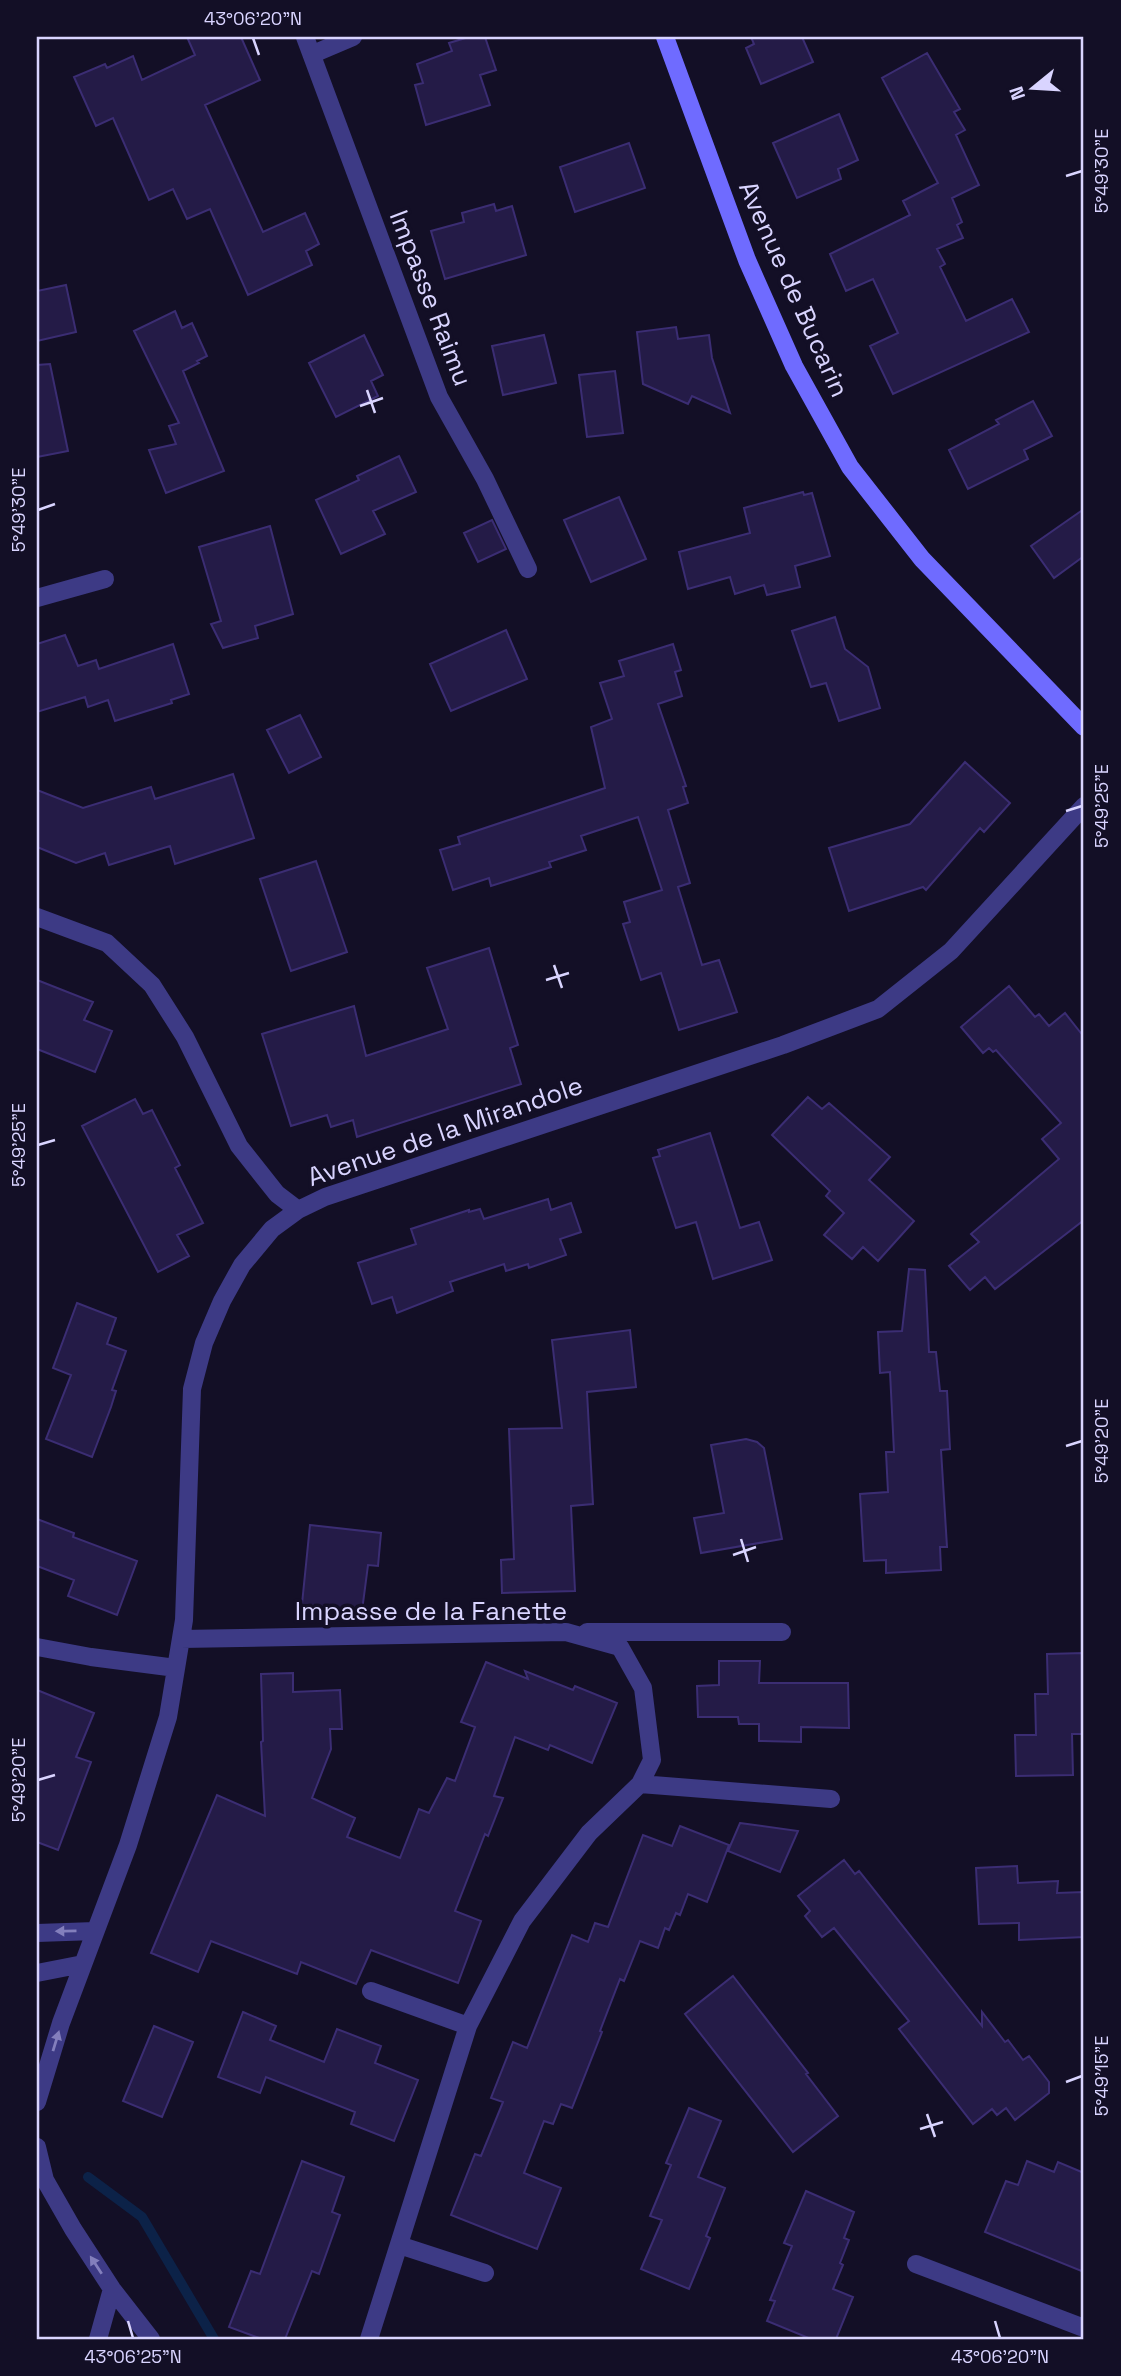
<svg xmlns="http://www.w3.org/2000/svg" width="1121" height="2376" font-family="'Space Grotesk',sans-serif">
  <style>
    .lines { fill: none; stroke-linecap: round; stroke-linejoin: round }
    .stream { stroke: #0c2248; stroke-width: 10 }
    .building { fill: #241b47; stroke: #3b2d73; stroke-width: 2 }
    .lane { stroke: #3d3a85; stroke-width: 18 }
    .street { stroke: #3d3a85; stroke-width: 18 }
    .secondary { stroke: #6f6bff; stroke-width: 18 }
    .oneway { fill: #837fbc }
    .ticks { fill: none; stroke: #d9d4ff; stroke-width: 2.5 }
    .labels { text-anchor: middle; stroke-width: 7; stroke-linejoin: round; paint-order: stroke }
    .street-label { font-size: 26px; fill: #d9d4ff; stroke: #130f26 }
    .neatline { fill: none; stroke: #d9d4ff; stroke-width: 2.5 }
    .ticks-label { font-size: 18px; text-anchor: middle; fill: #d9d4ff }
  </style>
  <rect width="100%" height="100%" fill="#130f26"/>
  <g class="lines">
    <!-- stream -->
    <path class="stream" d="M88,2177L142,2217L214,2339"/>
  </g>
  <!-- building -->
  <path class="building" d="M187,37H241L260,80L205,105L263,232L305,213L319,244L306,251L312,265L248,295L210,209L187,219L173,189L149,200L113,118L96,126L74,77L105,64L107,68L133,56L142,80L195,55Z
    M469,37H485L496,70L480,75L490,105L426,125L415,85L423,83L417,64L452,51L449,43Z
    M751,37H802L813,62L761,84L746,48L754,44Z
    M927,53L960,109L954,112L965,130L956,135L979,185L952,198L962,222L957,225L963,238L937,249L945,264L940,267L966,321L1012,299L1029,332L893,394L870,346L898,333L873,279L846,291L830,254L910,215L903,201L938,183L882,78Z
    M839,114L858,160L838,169L841,179L797,198L773,143Z
    M629,143L645,188L575,212L560,167Z
    M494,204L496,211L512,206L526,255L445,279L431,231L464,222L462,213Z
    M66,285L76,332L37,341V291Z
    M175,311L182,328L192,323L207,356L197,361L199,363L183,371L224,471L166,493L149,450L176,444L169,426L179,423L134,331Z
    M676,327L678,339L709,335L712,358L730,413L692,396L688,404L643,384L637,332Z
    M364,335L383,375L371,381L378,396L336,417L309,363Z
    M544,335L556,383L503,395L492,346Z
    M50,364L68,451L37,457V365Z
    M615,371L623,433L587,437L579,375Z
    M1033,401L1052,436L1024,450L1028,459L968,489L949,450L999,424L996,420Z
    M399,456L416,492L373,511L385,534L341,554L316,500L359,480L357,476Z
    M803,492L804,495L812,493L830,556L795,566L800,587L767,595L764,585L735,594L730,577L688,589L679,552L750,533L744,508Z
    M619,497L646,559L591,582L564,520Z
    M1084,509V556L1054,578L1031,546Z
    M492,520L506,549L478,562L464,533Z
    M270,526L293,614L255,626L258,638L223,648L211,624L221,621L199,547Z
    M835,617L845,649L868,667L880,708L839,721L826,683L811,687L792,631Z
    M506,630L527,679L451,711L430,664Z
    M65,635L78,666L96,660L99,669L173,644L189,694L171,700L172,703L115,721L108,700L88,707L85,697L37,712V644Z
    M673,644L681,670L675,672L682,696L658,704L686,786L683,787L688,803L668,810L690,883L678,887L702,965L719,960L737,1012L679,1030L661,973L641,980L623,924L630,922L624,902L662,890L638,817L581,836L586,850L549,862L551,867L491,886L489,878L453,890L440,850L460,844L458,837L605,788L591,727L612,719L600,683L624,676L619,661Z
    M300,715L321,757L289,773L267,730Z
    M965,762L1010,803L984,832L980,828L926,890L923,887L849,911L829,848L910,824Z
    M233,774L254,838L175,864L170,846L109,865L105,853L76,863L37,847V790L83,808L151,787L155,799Z
    M316,861L347,952L291,971L260,879Z
    M489,948L518,1045L510,1048L521,1084L357,1137L353,1120L331,1127L327,1115L291,1126L262,1034L354,1006L366,1056L448,1029L427,968Z
    M37,980L93,1002L84,1020L112,1031L95,1072L37,1049Z
    M1009,986L1035,1017L1039,1014L1049,1026L1065,1013L1084,1037V1220L995,1289L985,1277L970,1290L949,1266L979,1242L971,1234L1059,1159L1042,1139L1061,1123L996,1050L993,1052L989,1048L983,1053L961,1027Z
    M808,1097L822,1109L829,1103L890,1157L869,1180L914,1221L878,1261L863,1247L852,1259L824,1235L844,1213L826,1196L830,1191L772,1135Z
    M135,1099L143,1114L152,1110L180,1165L175,1168L203,1223L177,1235L189,1256L158,1272L82,1126Z
    M710,1133L740,1228L759,1222L772,1260L713,1279L696,1222L676,1228L653,1158L660,1156L658,1150Z
    M548,1199L551,1210L571,1203L581,1232L560,1239L566,1255L529,1268L528,1264L506,1271L504,1264L450,1282L453,1291L397,1313L392,1297L372,1304L358,1263L416,1244L411,1229L469,1210V1212L480,1209L484,1219Z
    M909,1269L925,1270L929,1352H936L940,1391H947L950,1449L941,1450L947,1547H940L941,1570L886,1573V1560L864,1561L860,1494L888,1492L886,1452H894L890,1372L880,1373L878,1332L902,1331Z
    M77,1303L116,1318L107,1344L126,1351L112,1390L116,1391L111,1407L92,1457L46,1439L71,1375L53,1368Z
    M630,1330L636,1387L587,1392L593,1504L571,1506L575,1591L502,1593L501,1560L514,1559L509,1429L562,1428L552,1340Z
    M746,1439L757,1442L764,1448L782,1539L701,1553L694,1518L724,1513L711,1445Z
    M37,1519L74,1533L73,1537L137,1561L117,1615L68,1596L74,1580L37,1566Z
    M310,1525L381,1533L378,1566L368,1565L362,1611L302,1604Z
    M1084,1653V1734H1072L1073,1775L1016,1776L1015,1735H1036L1035,1694H1048L1047,1654Z
    M719,1661H760L759,1683H848L849,1728L801,1727V1742L759,1741V1724H739L738,1717H698L697,1686L719,1685Z
    M486,1662L528,1679L525,1671L573,1690L575,1686L617,1703L592,1763L550,1745L548,1750L515,1737L494,1796L503,1798L488,1836L485,1834L455,1911L481,1921L458,1983L371,1950L356,1984L301,1962L297,1974L211,1941L198,1972L151,1953L217,1795L265,1816L261,1742L263,1741L261,1674L293,1673V1692L340,1690L342,1729H330L331,1749L312,1798L355,1818L347,1837L400,1858L419,1809L429,1813L447,1778L455,1781L475,1727L461,1722Z
    M37,1690L94,1713L76,1757L91,1762L58,1850L37,1842Z
    M740,1823L798,1831L780,1872L728,1851Z
    M680,1826L729,1845L707,1902L688,1894L680,1915L676,1913L669,1930L665,1928L658,1948L640,1941L624,1981L620,1979L600,2031L602,2032L572,2108L561,2104L553,2124L544,2121L524,2173L561,2188L537,2249L451,2215L475,2154L481,2156L503,2102L491,2098L513,2042L527,2048L572,1935L588,1942L595,1923L608,1927L643,1835L672,1846Z
    M844,1860L855,1874L859,1871L982,2026V2012L1005,2042L1008,2040L1023,2060L1029,2056L1049,2082V2093L1015,2120L1006,2108L997,2115L992,2109L973,2124L899,2029L909,2021L834,1928L822,1937L805,1916L810,1911L798,1896Z
    M1017,1866L1018,1883L1058,1881L1057,1893L1084,1892V1937L1019,1940V1923L979,1924L976,1868Z
    M733,1976L808,2073L806,2074L838,2116L793,2152L685,2014Z
    M243,2012L276,2026L270,2040L324,2062L337,2029L381,2046L375,2063L418,2080L394,2141L351,2124L355,2112L266,2077L260,2093L218,2077Z
    M154,2026L193,2042L162,2117L123,2101Z
    M689,2108L721,2121L698,2177L725,2188L706,2236L710,2238L689,2289L641,2269L662,2220L650,2216L671,2165L666,2163Z
    M302,2161L344,2177L332,2212L340,2215L319,2274L312,2271L285,2339H262L229,2327L251,2271L260,2274Z
    M1027,2161L1054,2172L1058,2162L1084,2173V2272L985,2232L1006,2181L1018,2185Z
    M806,2191L854,2212L844,2238L849,2240L840,2263L843,2265L833,2289L853,2297L836,2339H811L767,2321L775,2301L770,2300L792,2246L784,2243Z"/>
  <g class="lines">
    <!-- lane -->
    <path class="lane" d="M37,598L105,579"/>
    <!-- street -->
    <path class="street" d="M305,37L439,397L485,479L528,569
      M313,54L353,37
      M37,917L107,943L152,985L185,1037L239,1146L277,1194L298,1210
      M587,1632H782
      M181,1639L566,1632L620,1647L643,1688L652,1760L640,1784L589,1833L522,1921L468,2026L369,2339
      M37,1647L91,1657L176,1668
      M640,1784L831,1799
      M37,1933L95,1931
      M37,1973L83,1964
      M371,1991L468,2026
      M37,2102L61,2023L128,1845L168,1717L184,1620L192,1389L204,1343L222,1301L242,1265L272,1229L298,1210L325,1197L783,1045L878,1009L951,951L1084,806
      M37,2147L45,2180L73,2229L112,2289L151,2339
      M399,2245L485,2273
      M916,2264L1084,2328
      M98,2339L112,2289"/>
    <!-- secondary -->
    <path class="secondary" d="M665,37L747,260L794,366L850,467L922,559L1084,727"/>
  </g>
  <!-- one-way arrows -->
  <defs><path id="oneway-solid" d="M-6-.8H1V-3.2L6.5 0L1 3.2V.8H-6Z" transform="scale(1.75)"/></defs>
  <g class="oneway">
    <use href="#oneway-solid" transform="translate(66 1931) rotate(179)"/>
    <use href="#oneway-solid" transform="translate(56 2041) rotate(-73)"/>
    <use href="#oneway-solid" transform="translate(96 2265) rotate(-123)"/>
  </g>
  <!-- ticks -->
  <path class="ticks" d="M253,38L259,55M1066,176L1082,171M367,390L375,413M360,406L383,398M38,510L55,504M1066,811L1082,806M554,965L562,988M546,980L569,973M38,1145L55,1140M1066,1446L1082,1441M741,1539L748,1562M733,1555L756,1547M38,1780L55,1775M1066,2082L1082,2076M927,2114L935,2137M920,2129L943,2122M128,2321L133,2338M995,2321L1000,2338"/>
  <g class="labels">
    <!-- street labels -->
    <g class="street-label">
      <text transform="translate(794 289) rotate(66)" y="9">Avenue de Bucarin</text>
      <text transform="translate(431 298) rotate(69)" y="9">Impasse Raimu</text>
      <text transform="translate(445 1131) rotate(-19)" y="9">Avenue de la Mirandole</text>
      <text x="431" y="1620">Impasse de la Fanette</text>
    </g>
  </g>
  <!-- border -->
  <rect width="1121" height="2376" fill="none" stroke="#130f26" stroke-width="77"/>
  <!-- north arrow -->
  <g transform="translate(1033 88) rotate(252)" stroke="#130f26" stroke-width="5" paint-order="stroke">
  <path d="M0-5L12 26L0 18L-12 26Z" fill="#d9d4ff"/>
  <text y="-10" font-size="19" font-weight="bold" text-anchor="middle" fill="#d9d4ff">N</text>
  </g>
  <rect x="38" y="38" width="1044" height="2300" class="neatline"/>
  <g class="ticks-label">
    <text x="253" y="25">43°06'20"N</text>
    <text transform="translate(1102 171) rotate(-90)" y="6">5°49'30"E</text>
    <text transform="translate(19 510) rotate(-90)" y="6">5°49'30"E</text>
    <text transform="translate(1102 806) rotate(-90)" y="6">5°49'25"E</text>
    <text transform="translate(19 1145) rotate(-90)" y="6">5°49'25"E</text>
    <text transform="translate(1102 1441) rotate(-90)" y="6">5°49'20"E</text>
    <text transform="translate(19 1780) rotate(-90)" y="6">5°49'20"E</text>
    <text transform="translate(1102 2076) rotate(-90)" y="6">5°49'15"E</text>
    <text x="133" y="2363">43°06'25"N</text>
    <text x="1000" y="2363">43°06'20"N</text>
  </g>
</svg>
